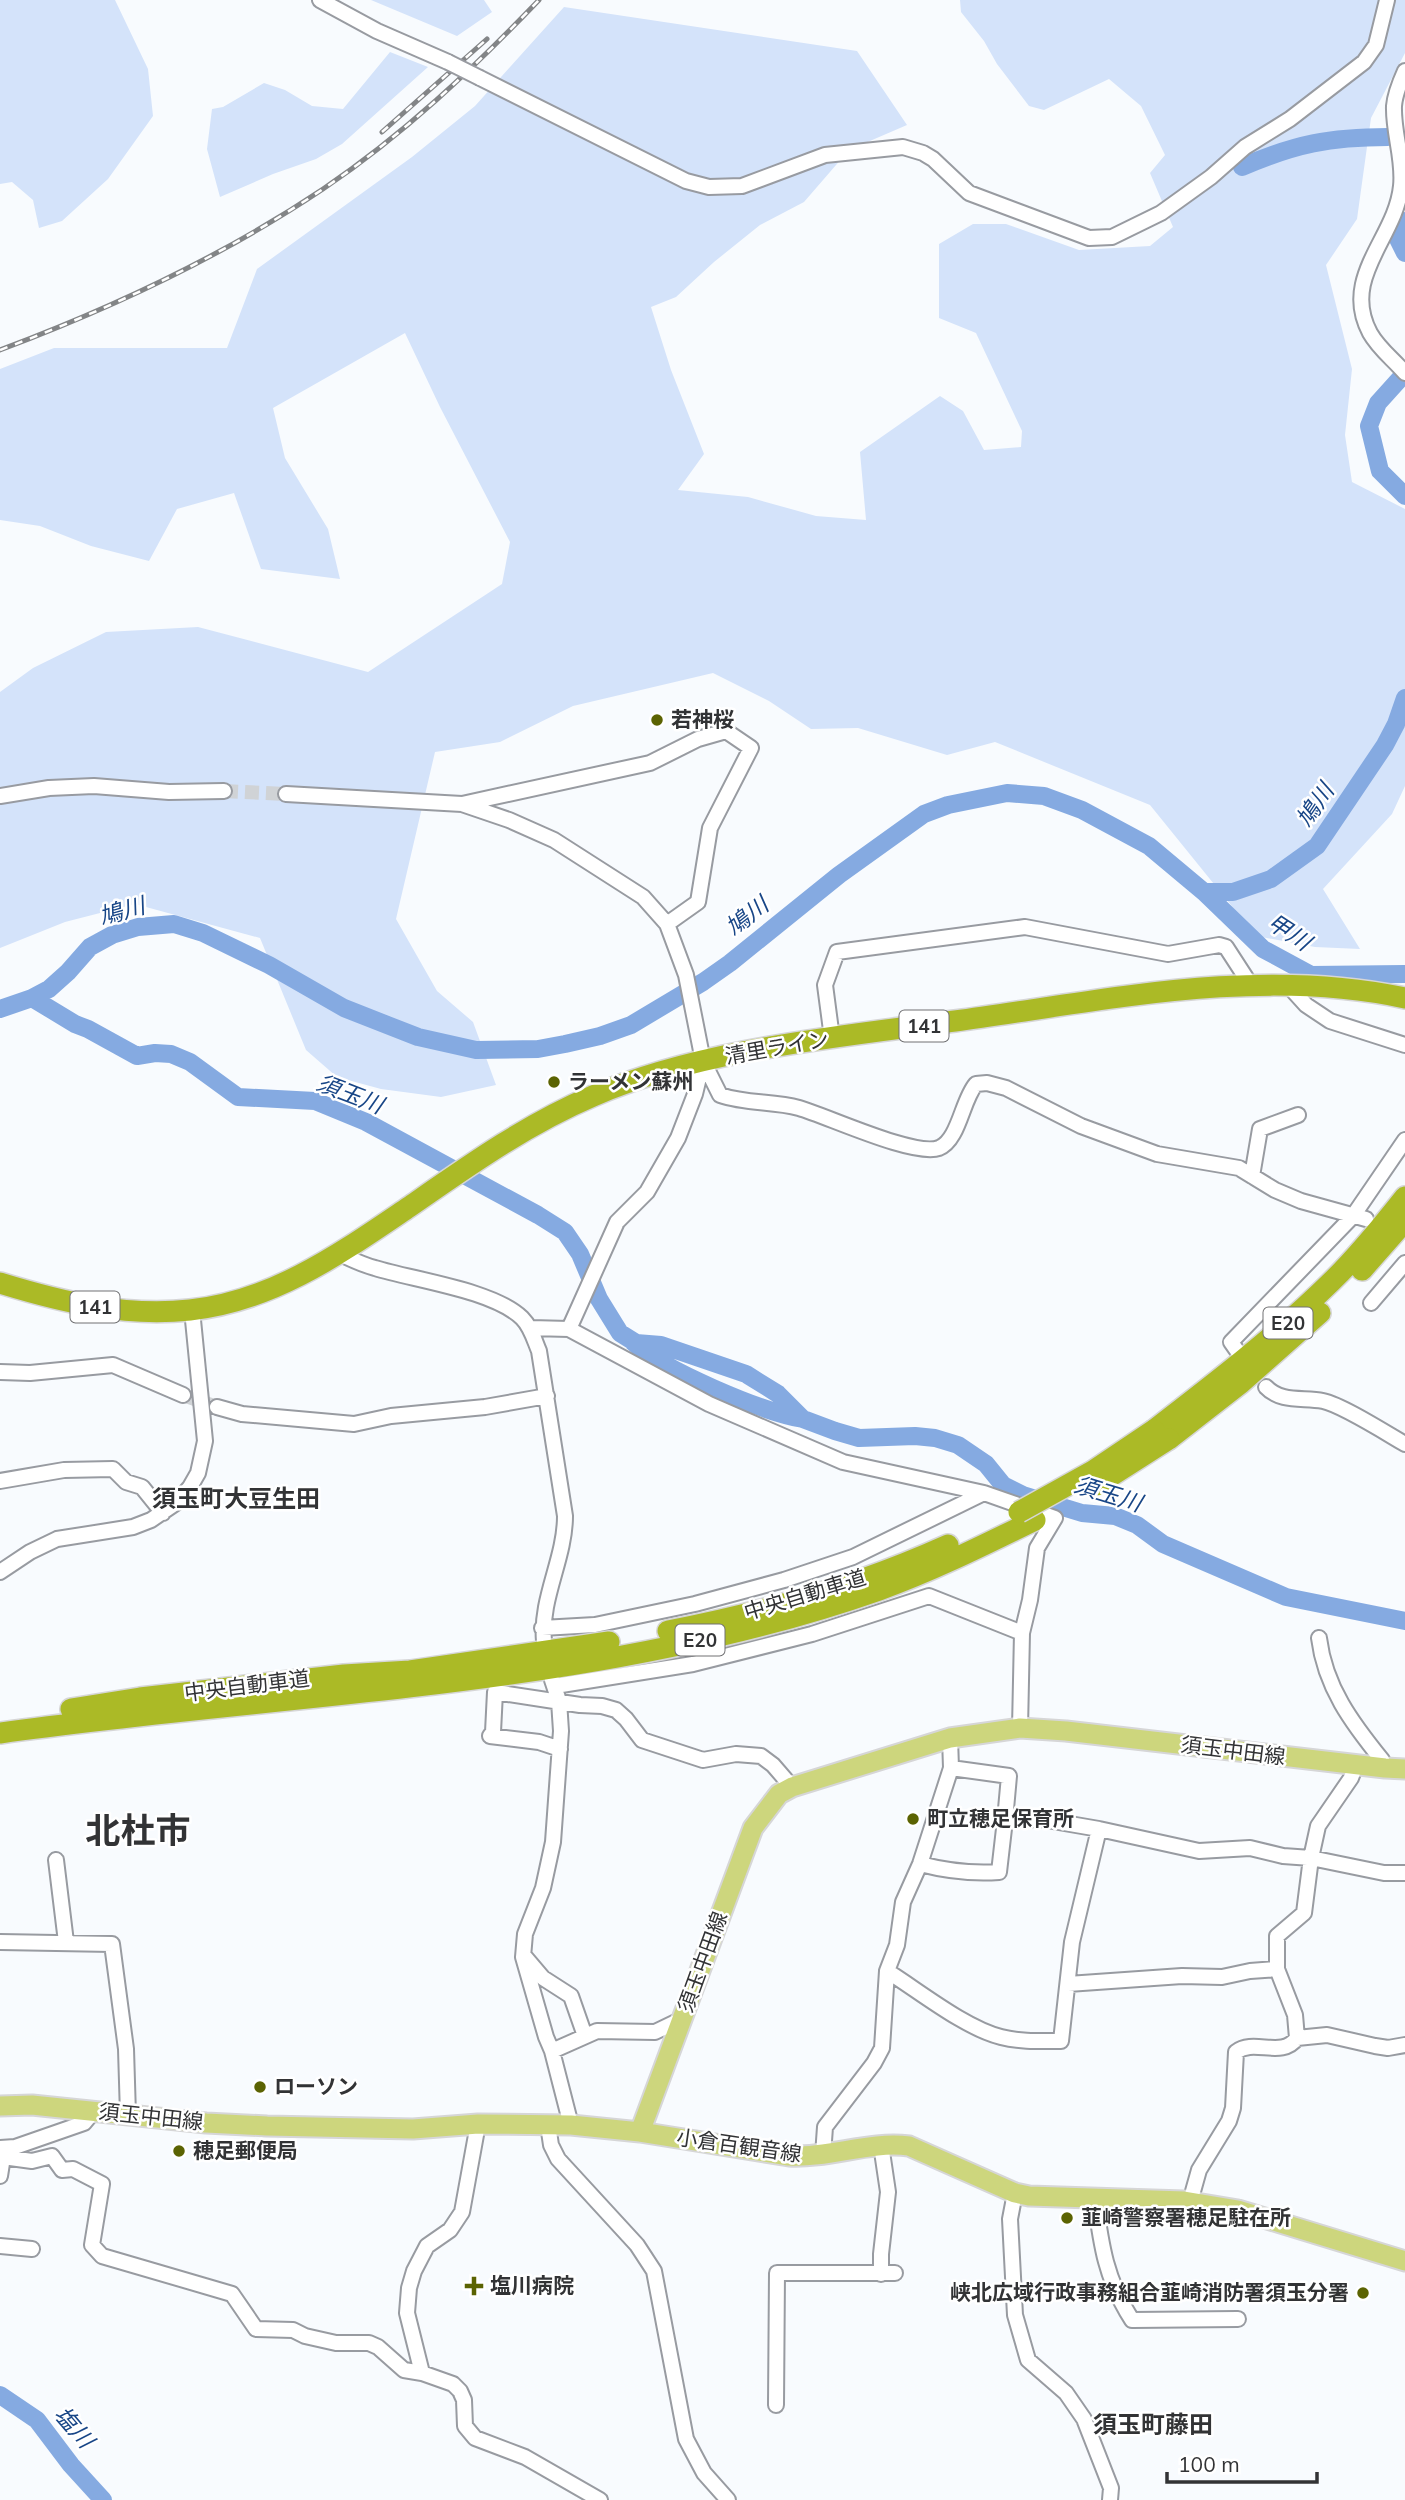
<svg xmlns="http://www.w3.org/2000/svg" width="1405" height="2500" font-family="Mulish,'Noto Sans JP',sans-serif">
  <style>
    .green { fill: #d4e3fa }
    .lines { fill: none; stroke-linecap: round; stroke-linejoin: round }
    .river { stroke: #85aae1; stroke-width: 18 }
    .minor-tunnel { stroke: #d0d3d6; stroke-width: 14; stroke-dasharray: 14 7; stroke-linecap: butt }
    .minor-casing { stroke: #989ba1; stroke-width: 18 }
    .major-casing { stroke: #d6d6d7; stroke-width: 23 }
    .highway-casing { stroke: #d6d6d7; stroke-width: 24 }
    .minor { stroke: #fff; stroke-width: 14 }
    .major { stroke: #cdd67d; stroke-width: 19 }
    .highway { stroke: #abba26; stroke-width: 21 }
    .rail-casing { stroke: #838587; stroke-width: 5 }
    .rail { stroke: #fff; stroke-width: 2.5; stroke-dasharray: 8; stroke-linecap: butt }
    .minor-bridge-casing { stroke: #989ba1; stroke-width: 18; stroke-linecap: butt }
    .highway-bridge-casing { stroke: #d6d6d7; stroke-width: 24; stroke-linecap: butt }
    .minor-bridge { stroke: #fff; stroke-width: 14 }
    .highway-bridge { stroke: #abba26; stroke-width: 21 }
    .poi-dot { fill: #5b6302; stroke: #fff; stroke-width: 2.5 }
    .labels { text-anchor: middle; stroke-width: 5; stroke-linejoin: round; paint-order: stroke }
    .shield { fill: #fff; stroke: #707072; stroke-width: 2 }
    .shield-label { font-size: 19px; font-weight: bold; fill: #323335 }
    .poi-label { font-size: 21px; font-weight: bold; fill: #323335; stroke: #fff; text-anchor: start }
    .street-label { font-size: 21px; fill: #323335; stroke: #fff }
    .water-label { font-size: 23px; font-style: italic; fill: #184687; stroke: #fff }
    .quarter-label { font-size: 24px; font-weight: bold; fill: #323335; stroke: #fff }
    .town-label { font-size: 35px; font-weight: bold; fill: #323335; stroke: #fff }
  </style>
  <rect width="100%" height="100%" fill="#f8fbfe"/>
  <!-- green -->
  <path class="green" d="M0,0H115L148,69L153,116L108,179L62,221L39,228L33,200L12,182L0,184Z
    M371,0H484L492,12L457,36Z
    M960,0H1405V53L1371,118L1357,219L1326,265L1352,369L1345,435L1352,482L1405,509V786L1392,814L1323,889L1360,949L1315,947L1256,936L1150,805L995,742L947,755L858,728L811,729L769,701L713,673L573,706L500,742L435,752L396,919L437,991L473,1022L496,1085L441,1097L381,1089L337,1077L306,1050L260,938L135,904L65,922L0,948V692L33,668L106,632L198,627L368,672L502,584L510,542L440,407L405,333L273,408L285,458L328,529L340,579L261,569L234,493L177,509L149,561L91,546L40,526L0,520V369L54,348H227L257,269L412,157L475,106L564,7L857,51L907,125L849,150L804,202L760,225L714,262L676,297L651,307L671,370L704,454L678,490L748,497L816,516L866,520L860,452L940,396L963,411L984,450L1021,447L1022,431L976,333L939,318V244L973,224H1006L1079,250L1150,246L1173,227L1150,173L1165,155L1141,106L1109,79L1044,110L1029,106L997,64L984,41L961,12Z
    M390,52L428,67L342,144L316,159L273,174L220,197L207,149L212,109L223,107L264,83L285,90L312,106L343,109Z"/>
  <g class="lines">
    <!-- river -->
    <path class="river" d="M1242,167C1295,144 1330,137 1388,137
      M1405,221L1397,237L1405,253
      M1405,373L1378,403L1369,426L1380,471L1405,496
      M1204,892H1233L1271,879L1317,846L1385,745L1396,724L1405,698
      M32,998L75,1024L88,1029L137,1056L155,1053L171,1054L190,1062L238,1097L315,1101L366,1122L538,1215L565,1232L580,1254L599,1299L620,1333L636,1343L661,1345L746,1374L778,1394L803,1419L835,1431L859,1438L915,1436L935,1438L958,1445L986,1464L1003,1485L1023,1495L1082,1513L1115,1516L1137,1525L1163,1544L1286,1597L1405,1621
      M0,1009L32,998L49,989L68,972L90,947L112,935L138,927L174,924L203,933L269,965L344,1008L418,1037L476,1050L538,1049L565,1044L600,1036L631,1025L703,982L730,963L839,875L924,814L948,805L1007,793L1044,796L1082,810L1149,846L1204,892L1263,949L1311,975L1405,974
      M633,1342C662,1370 763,1412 803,1419
      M0,2395L37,2420L71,2465L103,2500"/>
    <!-- minor-tunnel -->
    <path class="minor-tunnel" d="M224,791L286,794
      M183,1395L217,1407"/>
    <defs>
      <path id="minor" d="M320,0L377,31L448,62
        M1405,71C1400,82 1395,94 1394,106C1393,133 1404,159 1401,186C1396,238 1340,277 1370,333C1379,349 1393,359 1405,373
        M480,78L686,181L709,187L742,186L825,155L903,147L923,153L933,159L969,193L1089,238L1112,237L1161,213L1211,177L1245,147L1290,119L1364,62L1376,45L1387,0
        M286,794L462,804L650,763L698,739L726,731L751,748L710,828L698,902L667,924
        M0,796L49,788L94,786L169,792L224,791
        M462,804L509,820L554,840L643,897L667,924L686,975L703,1061L720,1095C746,1104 773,1101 799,1108C827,1116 914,1157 939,1148C959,1140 962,1100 976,1084L987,1083L1006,1088L1081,1126L1157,1154L1239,1168L1275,1190L1301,1201L1366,1219
        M1287,984L1306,1005L1330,1021L1405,1045
        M832,1038L825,985L837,952L1025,927L1168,954L1219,945L1226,947L1250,984
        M1252,1176L1260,1129L1298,1115
        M340,1254C351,1259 363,1265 375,1268C414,1280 493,1290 522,1318C531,1327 534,1339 539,1351L565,1516C565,1559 540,1598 544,1641
        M1371,1303L1405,1263
        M531,1328L569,1329L709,1404L843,1462L984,1493L1055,1518L1037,1548L1030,1600L1022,1633L1020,1728
        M569,1329L617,1222L647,1192L678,1138L695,1094L703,1061
        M1238,1352L1231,1342L1353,1216L1405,1140
        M0,1372L30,1373L113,1365L183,1395
        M1266,1387C1281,1403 1304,1397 1323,1401C1342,1405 1386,1433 1405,1444
        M217,1407L242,1414L354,1424L391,1416L485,1407L547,1396
        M0,1481L64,1470L113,1469L126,1482L142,1487L163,1513
        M0,1572L30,1552L57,1539L133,1527L151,1520L176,1503L190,1487L198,1473L205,1441L192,1310
        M542,1628L595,1625L695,1604L784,1580L853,1557L984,1493
        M1319,1638C1325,1687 1352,1723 1382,1760L1385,1768
        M552,1680L559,1701L561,1731L553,1842L543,1888L525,1934L523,1957L546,2037L552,2051L571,2125
        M555,1686L693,1664L812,1634L929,1596L1022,1633
        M560,1749L539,1742L490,1736L493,1732L495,1692L580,1705L602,1706L616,1710L626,1719L642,1740L703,1760L736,1754L761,1756L773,1765L792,1787
        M951,1768L1009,1776L1005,1820L1041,1819L1099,1829L1199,1851L1250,1848L1283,1856L1311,1858L1384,1873H1405
        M56,1860L66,1942
        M920,1864C947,1871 972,1874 999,1872L1005,1820
        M0,1942L112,1944L126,2049L128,2115
        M526,1958L543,1978L571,1996L585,2036
        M887,1971C919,1991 965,2028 1001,2037C1021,2042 1041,2041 1061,2041L1072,1942L1099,1829
        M1068,1984L1182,1976L1222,1977L1250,1971L1277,1969
        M1297,2038L1295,2015L1277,1969V1936L1304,1913L1311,1858L1318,1826L1351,1778L1356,1765
        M552,2051L597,2031L655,2032L682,2019
        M548,2125L551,2145L558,2159L637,2245L654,2271L686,2439L704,2473L728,2500
        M881,2145L888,2192L881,2254V2274
        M0,2148L15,2147L84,2123L94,2111
        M2,2148L3,2157L32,2161L52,2156L62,2170L73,2169L102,2184L92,2245L102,2256L232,2294L256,2329L293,2330L305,2336L336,2343H369L378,2347L404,2370L422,2373L453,2384L460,2391L464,2400L465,2426L475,2438L525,2457L600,2500
        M823,2155L825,2127L874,2063L882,2048L887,1971L897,1945L903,1902L920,1864L951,1768L950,1738
        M0,2176L3,2157
        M1015,2193L1010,2219L1015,2315L1028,2360L1066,2393L1084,2419L1111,2488L1110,2500
        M1095,2199C1101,2245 1106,2280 1132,2320L1238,2319
        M1190,2202L1199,2170L1229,2121L1233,2108L1236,2052C1254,2038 1282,2059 1297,2038L1327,2035L1375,2046L1388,2048L1405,2045
        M0,2246L32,2249
        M422,2373L407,2313L409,2288L414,2271L427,2246L450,2230L462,2212L478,2124
        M776,2405L777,2273H895"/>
      <path id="major" d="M0,2106L32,2105L206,2123L267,2126L413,2129L478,2124L571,2125L640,2132L789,2156C830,2158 869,2141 909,2146L1015,2193L1029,2196L1184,2201L1238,2210L1405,2261
        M640,2132L753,1828L779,1794L792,1787L950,1738L1020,1728L1066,1731L1385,1768L1405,1769"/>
      <path id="highway" d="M1362,1270L1405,1221
        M0,1283C62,1302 124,1317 190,1310C274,1301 341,1253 409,1207C468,1166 527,1124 593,1096C702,1049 838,1037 955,1021C1103,1001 1257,966 1405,998
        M1154,1430C1215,1383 1276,1336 1331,1282C1358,1256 1382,1226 1405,1197
        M1169,1439L1241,1383L1320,1313
        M668,1631C763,1613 859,1585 948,1545
        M71,1709L140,1698L344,1675L410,1671L609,1642
        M0,1733C291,1692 601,1688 879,1590C932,1571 984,1545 1035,1520"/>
    </defs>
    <!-- minor casing -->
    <use href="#minor" class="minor-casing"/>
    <!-- major casing -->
    <use href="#major" class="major-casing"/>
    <!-- highway casing -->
    <use href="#highway" class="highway-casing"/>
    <!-- minor -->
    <use href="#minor" class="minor"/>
    <!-- major -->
    <use href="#major" class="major"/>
    <!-- highway -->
    <use href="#highway" class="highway"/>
    <defs>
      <path id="rail" d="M382,132L487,39
        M0,350C112,308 223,256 323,189C403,135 473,69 539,0"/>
    </defs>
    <!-- rail casing -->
    <use href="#rail" class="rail-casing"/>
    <!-- rail -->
    <use href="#rail" class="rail"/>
    <defs>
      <path id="minor-bridge" d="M448,62L480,78"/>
      <path id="highway-bridge" d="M1097,1485L1169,1439
        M1019,1512L1093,1471L1154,1430"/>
    </defs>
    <!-- minor-bridge casing -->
    <use href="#minor-bridge" class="minor-bridge-casing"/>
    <!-- highway-bridge casing -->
    <use href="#highway-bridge" class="highway-bridge-casing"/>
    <!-- minor-bridge -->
    <use href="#minor-bridge" class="minor-bridge"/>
    <!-- highway-bridge -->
    <use href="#highway-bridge" class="highway-bridge"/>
  </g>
  <!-- markers -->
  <g class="poi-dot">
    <circle cx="657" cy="720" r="7"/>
    <circle cx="554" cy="1082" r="7"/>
    <circle cx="913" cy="1819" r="7"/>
    <circle cx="260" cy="2087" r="7"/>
    <circle cx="179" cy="2151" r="7"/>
    <circle cx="1067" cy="2218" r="7"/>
    <path d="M470.5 2275.5h7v7h7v7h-7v7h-7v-7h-7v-7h7z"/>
    <circle cx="1363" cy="2293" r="7"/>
  </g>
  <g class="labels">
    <!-- shield labels -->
    <g class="shield">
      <rect x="899.5" y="1010.5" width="49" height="31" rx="5"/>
      <rect x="70.5" y="1291.5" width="49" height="31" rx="5"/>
      <rect x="1263.5" y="1307.5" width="49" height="31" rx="5"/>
      <rect x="675.5" y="1624.5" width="49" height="31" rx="5"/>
    </g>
    <g class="shield-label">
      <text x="924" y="1033">141</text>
      <text x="95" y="1314">141</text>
      <text x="1288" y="1330">E20</text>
      <text x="700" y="1647">E20</text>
    </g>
    <!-- poi labels -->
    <g class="poi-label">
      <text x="671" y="727">若神桜</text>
      <text x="568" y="1089">ラーメン蘇州</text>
      <text x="927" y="1826">町立穂足保育所</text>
      <text x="274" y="2094">ローソン</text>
      <text x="193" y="2158">穂足郵便局</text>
      <text x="1081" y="2225">韮崎警察署穂足駐在所</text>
      <text x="490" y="2293">塩川病院</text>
      <text x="1349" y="2300" text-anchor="end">峡北広域行政事務組合韮崎消防署須玉分署</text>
    </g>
    <!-- street labels -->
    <g class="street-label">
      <text transform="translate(777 1048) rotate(-10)" y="7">清里ライン</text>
      <text transform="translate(805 1595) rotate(-17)" y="7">中央自動車道</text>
      <text transform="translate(247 1686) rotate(-7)" y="7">中央自動車道</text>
      <text transform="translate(1233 1751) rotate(7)" y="7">須玉中田線</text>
      <text transform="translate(703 1962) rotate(-70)" y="7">須玉中田線</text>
      <text transform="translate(151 2117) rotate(6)" y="7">須玉中田線</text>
      <text transform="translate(739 2146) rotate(8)" y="7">小倉百観音線</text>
    </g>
    <!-- water labels -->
    <g class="water-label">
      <text transform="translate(1315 805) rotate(-56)" y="8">鳩川</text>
      <text transform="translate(122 911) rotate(-16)" y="8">鳩川</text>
      <text transform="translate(747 916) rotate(-38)" y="8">鳩川</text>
      <text transform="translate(1289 932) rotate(33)" y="8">甲川</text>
      <text transform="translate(350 1094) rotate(21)" y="8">須玉川</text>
      <text transform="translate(1108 1494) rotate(17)" y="8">須玉川</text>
      <text transform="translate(74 2427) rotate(49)" y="8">塩川</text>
    </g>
    <!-- quarter labels -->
    <g class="quarter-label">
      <text x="236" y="1507">須玉町大豆生田</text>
      <text x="1153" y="2433">須玉町藤田</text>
    </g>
    <!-- town labels -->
    <g class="town-label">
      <text x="138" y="1843">北杜市</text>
    </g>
  </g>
  <!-- scale -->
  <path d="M1167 2472v10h150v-10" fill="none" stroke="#323335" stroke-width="3.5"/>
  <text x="1178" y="2472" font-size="21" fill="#323335" stroke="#ffffff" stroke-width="5" paint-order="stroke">100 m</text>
</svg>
